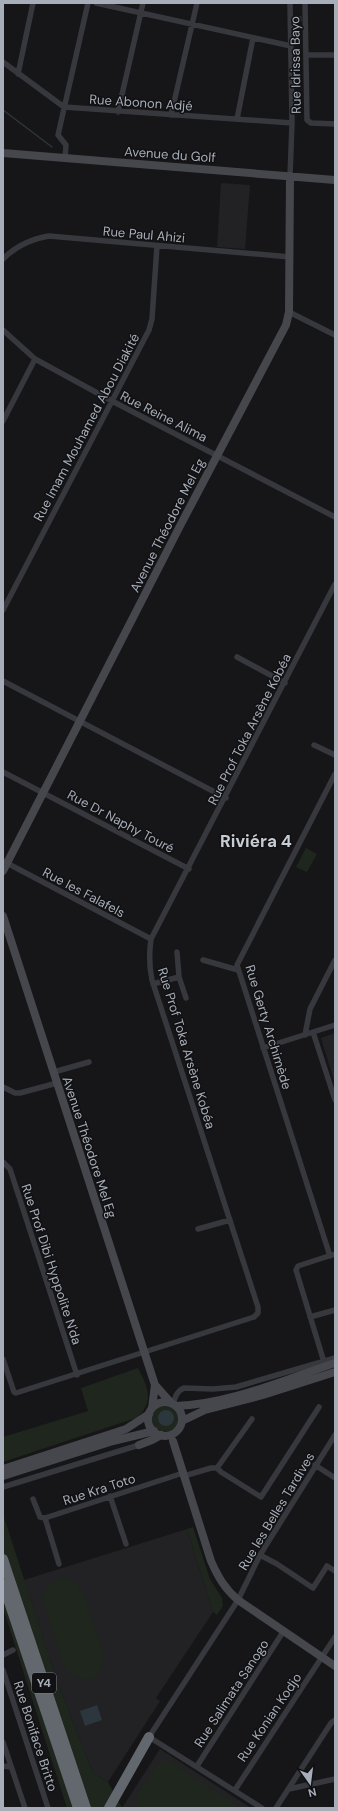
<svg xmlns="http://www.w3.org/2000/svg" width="338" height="1811" font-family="'DM Sans',sans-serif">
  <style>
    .built { fill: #222225 }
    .green { fill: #1e261e }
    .water { fill: #2b363d }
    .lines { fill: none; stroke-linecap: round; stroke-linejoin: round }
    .stream { stroke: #2b363d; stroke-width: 1.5 }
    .street-tunnel { stroke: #333438; stroke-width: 5.5; stroke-dasharray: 5.5 3; stroke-linecap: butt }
    .street { stroke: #37383d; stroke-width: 5.5 }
    .secondary { stroke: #45474d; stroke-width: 8 }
    .highway { stroke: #63676e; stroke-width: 10 }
    .labels { text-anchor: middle; stroke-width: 3; stroke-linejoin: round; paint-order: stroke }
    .shield { fill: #111113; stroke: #7a7f87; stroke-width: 1 }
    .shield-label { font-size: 12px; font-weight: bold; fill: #a7aeb9 }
    .street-label { font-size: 13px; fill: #a7aeb9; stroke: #111113 }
    .district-label { font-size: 17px; font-weight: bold; fill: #c8cdd4; stroke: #111113 }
  </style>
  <rect width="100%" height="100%" fill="#161618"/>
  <!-- built -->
  <path class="built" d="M221,183L250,185L245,249L217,247Z
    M335,1033V1084L321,1038Z
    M187,1529L213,1612L156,1698L160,1701L108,1782L93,1773L57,1681L24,1580Z
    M160,1749L251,1808H122Z"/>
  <!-- green -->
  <path class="green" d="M306,848L317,854L307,872L296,867Z
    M138,1368C148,1387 155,1402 136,1418L3,1462V1437L88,1411L81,1388Z
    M152 1418a14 14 0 1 1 28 0a14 14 0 1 1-28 0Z
    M3,1514L57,1681L93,1773L108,1782L122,1808H67L3,1608Z
    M193,1527L210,1579L222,1598L223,1606L217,1615L213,1612L187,1529Z
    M65,1578C74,1581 78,1584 83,1592L103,1653C107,1680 78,1689 64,1666L44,1605C42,1590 49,1581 65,1578Z
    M160,1761H168L236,1805L237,1808H141L137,1804V1793Z"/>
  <!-- water -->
  <path class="water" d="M158 1418a8 8 0 1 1 16 0a8 8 0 1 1-16 0Z
    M97,1705L102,1720L85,1726L80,1711Z"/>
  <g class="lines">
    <!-- stream -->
    <path class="stream" d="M3,110L52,147"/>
    <!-- street-tunnel -->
    <path class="street-tunnel" d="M296,19H303"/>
    <!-- street -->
    <path class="street" d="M96,3L291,46
      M305,3L307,120L311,123L335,124
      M307,55H335
      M3,62L64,107L292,123
      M18,74L33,3
      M118,112L143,3
      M171,115L197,3
      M237,119L253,38
      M65,158L66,145L58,135L88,3
      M290,176L292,123L290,3
      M3,259C16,246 30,239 49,236L290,257
      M289,312L335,335
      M3,330L35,359L112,401L335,517
      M3,421L35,359
      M3,610L149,330L152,319L157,246
      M237,657L285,683
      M3,681L226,798
      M314,745L335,755
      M3,772L189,869
      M3,861L151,939
      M177,952L179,977L186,998
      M203,960L238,970
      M153,984L179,977
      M313,1032L335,1100
      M305,1035L310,1009L335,960
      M263,1048L335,1025
      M54,1072L89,1062
      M3,1087L15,1093H20L57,1083
      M3,1162L10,1169L77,1375
      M198,1229L230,1220
      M330,1256L237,965L335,774
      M310,1317L335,1310
      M3,1359L14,1392L16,1393L254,1317L258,1313V1307L152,980C149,966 149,953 151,939L335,584
      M324,1362L296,1270L298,1266L335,1254
      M173,1404C175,1397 177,1391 184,1388L213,1389L236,1387L335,1358
      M315,1465L335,1478
      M217,1468L221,1472L261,1497L319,1407
      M184,1476L211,1468H217L252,1419
      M3,1487L139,1445
      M110,1496L126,1544
      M33,1499L40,1517L45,1518L183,1473
      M45,1518L59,1564
      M260,1555L277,1564L313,1588L327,1566L335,1571
      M3,1655L13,1650
      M3,1670L48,1808
      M3,1742L25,1808
      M3,1766L11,1767
      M197,1766L283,1632
      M289,1789L335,1779
      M235,1790L335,1637
      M262,1808L149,1737L238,1600L260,1555L335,1435
      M276,1808L331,1723L335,1720"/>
    <!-- secondary -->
    <path class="secondary" d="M3,153L335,180
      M3,871L181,524L286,325L289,312L290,176
      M3,916L155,1385L152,1408
      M155,1385L171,1403
      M148 1419a17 17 0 1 1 34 0a17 17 0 1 1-34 0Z
      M176,1406C230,1404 284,1380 335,1363
      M182,1421L205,1410L263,1395L335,1372
      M173,1441L211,1561C218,1577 225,1589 238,1600L335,1666
      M139,1445L152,1440L161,1435
      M3,1469L126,1429L149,1414
      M3,1476L113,1441L154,1431"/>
    <!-- highway -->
    <path class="highway" d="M3,1559L86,1808
      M3,1584L78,1808
      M109,1808L149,1737"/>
  </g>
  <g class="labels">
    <!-- shield labels -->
    <rect class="shield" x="32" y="1673" width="24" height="20" rx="3"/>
    <g class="shield-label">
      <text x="44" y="1687">Y4</text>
    </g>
    <!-- street labels -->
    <g class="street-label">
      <text transform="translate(295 65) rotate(-91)" y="5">Rue Idrissa Bayo</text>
      <text transform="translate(141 102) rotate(4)" y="5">Rue Abonon Adjé</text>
      <text transform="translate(170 154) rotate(4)" y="5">Avenue du Golf</text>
      <text transform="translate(144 234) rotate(5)" y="5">Rue Paul Ahizi</text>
      <text transform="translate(164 416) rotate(27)" y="5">Rue Reine Alima</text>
      <text transform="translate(86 427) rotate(-62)" y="5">Rue Imam Mouhamed Abou Diakité</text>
      <text transform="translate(167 525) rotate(-63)" y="5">Avenue Théodore Mel Eg</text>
      <text transform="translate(249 729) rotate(-63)" y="5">Rue Prof Toka Arsène Kobéa</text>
      <text transform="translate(121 821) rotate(28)" y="5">Rue Dr Naphy Touré</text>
      <text transform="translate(84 892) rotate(28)" y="5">Rue les Falafels</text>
      <text transform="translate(269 1027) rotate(73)" y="5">Rue Gerty Archimède</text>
      <text transform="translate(187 1048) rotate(73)" y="5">Rue Prof Toka Arsène Kobéa</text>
      <text transform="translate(90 1147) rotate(72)" y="5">Avenue Théodore Mel Eg</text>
      <text transform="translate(52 1264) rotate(72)" y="5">Rue Prof Dibi Hyppolite N'da</text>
      <text transform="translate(99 1489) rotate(-18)" y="5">Rue Kra Toto</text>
      <text transform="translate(276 1511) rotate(-59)" y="5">Rue les Belles Tardives</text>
      <text transform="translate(231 1693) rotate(-57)" y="5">Rue Salimata Sanogo</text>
      <text transform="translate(269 1717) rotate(-56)" y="5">Rue Konian Kodjo</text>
      <text transform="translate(36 1736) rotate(72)" y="5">Rue Boniface Britto</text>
    </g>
    <!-- district labels -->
    <g class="district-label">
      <text x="256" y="847">Riviéra 4</text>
    </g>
  </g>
  <!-- border -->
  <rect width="338" height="1811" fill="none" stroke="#a7aeb9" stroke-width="8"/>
  <!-- north arrow -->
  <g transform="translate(310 1783) rotate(166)" stroke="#111113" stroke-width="3" paint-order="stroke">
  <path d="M0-3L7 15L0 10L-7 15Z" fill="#a7aeb9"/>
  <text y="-6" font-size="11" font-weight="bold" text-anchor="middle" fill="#a7aeb9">N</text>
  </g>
</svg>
